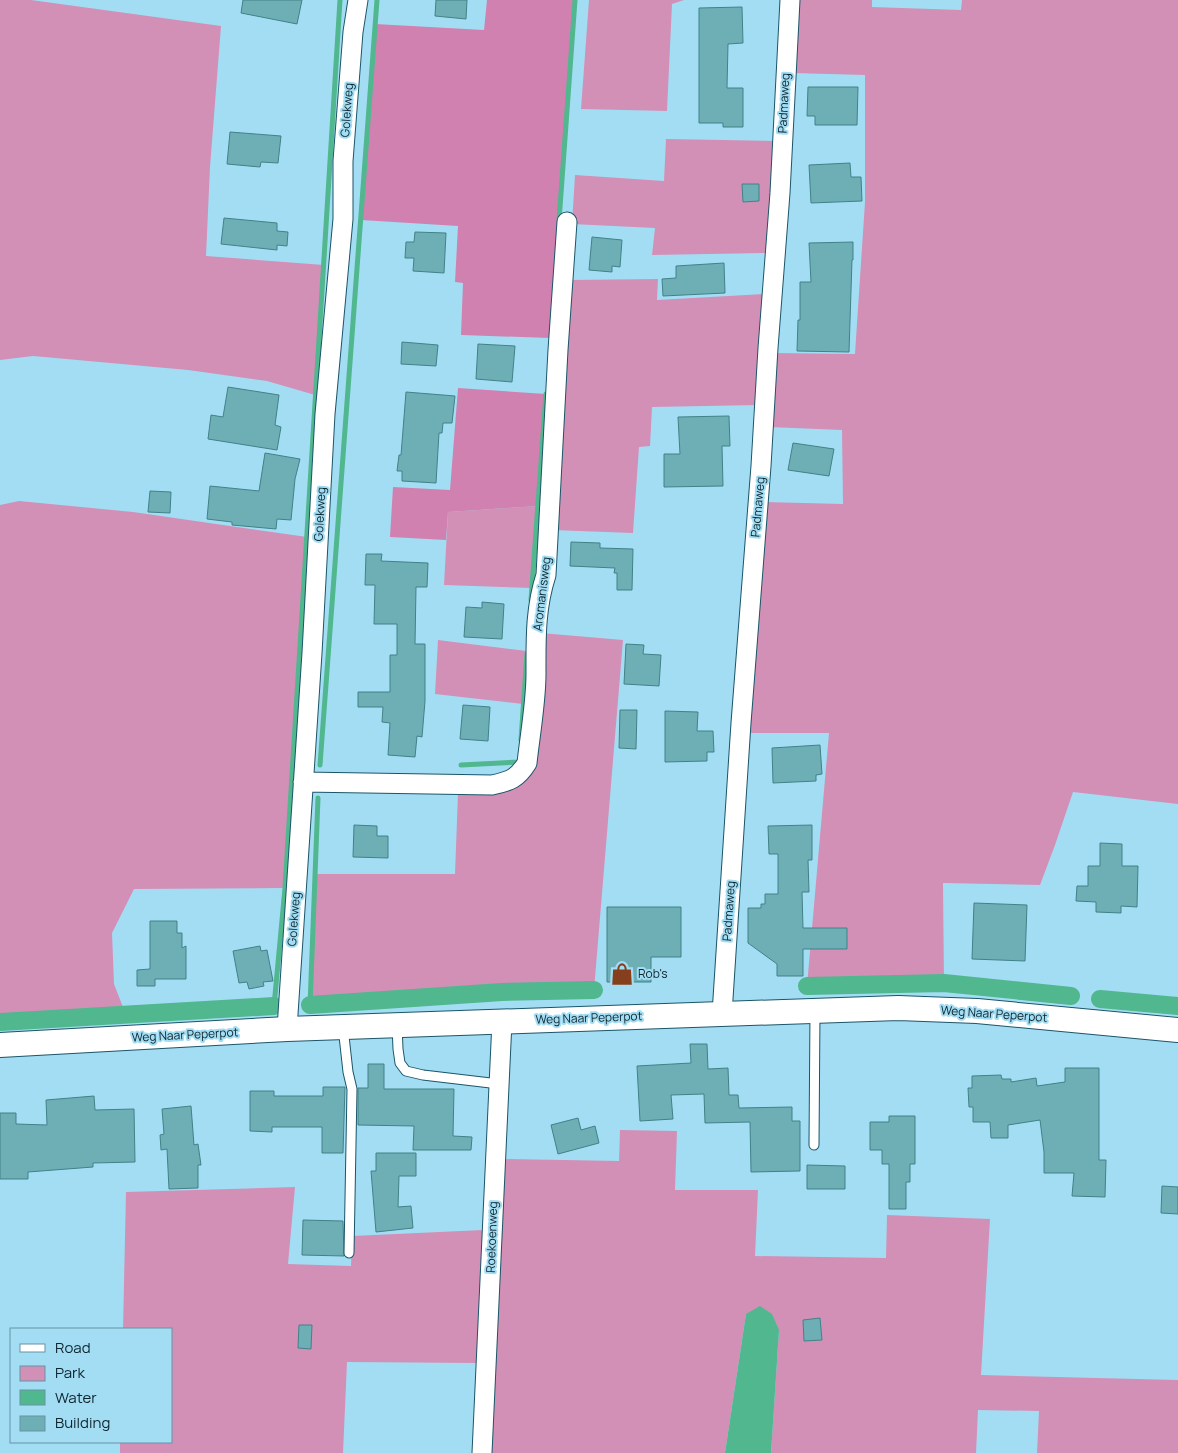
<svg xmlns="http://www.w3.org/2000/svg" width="1178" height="1453" font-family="Manrope,sans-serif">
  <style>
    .green { fill: #d290b6 }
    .forest { fill: #d181b0 }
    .water { fill: #50b78e }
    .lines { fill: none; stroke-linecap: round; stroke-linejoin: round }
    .stream { stroke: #50b78e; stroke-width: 5 }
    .canal { stroke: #50b78e; stroke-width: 18 }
    .building { fill: #6eaeb5; stroke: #418288 }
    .service-casing { stroke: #1b5568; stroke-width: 11 }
    .minor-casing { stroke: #1b5568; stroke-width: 21 }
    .tertiary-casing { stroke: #1b5568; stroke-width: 26 }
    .service { stroke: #fff; stroke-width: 9 }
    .minor { stroke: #fff; stroke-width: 19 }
    .tertiary { stroke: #fff; stroke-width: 24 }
    .labels { text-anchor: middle; stroke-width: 4; stroke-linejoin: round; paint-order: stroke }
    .street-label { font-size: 12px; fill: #0d252d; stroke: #a3ddf4 }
    .poi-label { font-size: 12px; fill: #0d252d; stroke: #a3ddf4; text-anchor: start }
  </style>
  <rect width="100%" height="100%" fill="#a3ddf4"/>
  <!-- green -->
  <path class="green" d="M0,0H31L221,26L210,167L206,256L324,265L315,395L267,381L188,370L33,356L0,360Z
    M589,0H684L672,4L667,111L581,109Z
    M797,0H872V7L961,10L962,0H1178V804L1073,792L1055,845L1040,885L943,883L944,983L807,986L829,733H746L764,502L843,504L842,430L769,427L773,353L855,354L865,202V75L793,73Z
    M666,139L776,141L767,253L652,255L655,228L572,224L575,175L664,181Z
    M658,279L657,300L765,294L759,405L652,407L650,446L639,447L633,533L552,530L567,280Z
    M19,501L133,512L307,537L285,888L134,889L112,933L114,984L126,1015L0,1022V505Z
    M538,506L532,588L444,585L448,512Z
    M541,633L623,640L594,990L502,992L310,1005L315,874H455L458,793L524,777Z
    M438,640L527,651L523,704L435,694Z
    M620,1130L677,1131L675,1190H758L755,1256L886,1258L887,1215L990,1219L981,1375L1178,1380V1453H1037L1039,1411L978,1410L976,1453H771L779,1330L746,1314L725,1453H490L502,1159L619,1161Z
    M295,1187L288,1264L351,1266L352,1236L483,1230L478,1363L347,1362L343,1453H120V1442H171V1329H123L126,1192Z"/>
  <!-- forest -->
  <path class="forest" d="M487,0H575L550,338L461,335L463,283L455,282L458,226L361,220L375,24L484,30Z
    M458,388L546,394L538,506L448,512L446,540L390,537L393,487L450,490Z"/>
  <!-- water -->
  <path class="water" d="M760,1306L772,1314L779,1330L771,1453H725L746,1314Z"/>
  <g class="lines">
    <!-- stream -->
    <path class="stream" d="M559,221L575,0
      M531,600L546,394
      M521,740L527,654
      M320,765L377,0
      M461,765L519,762V761
      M310,1005L318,798
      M274,1006L285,888L340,0"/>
    <!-- canal -->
    <path class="canal" d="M807,986L944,983L1071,996
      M1100,999L1178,1006
      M310,1005L502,992L594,990
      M0,1022L274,1006"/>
  </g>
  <!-- building -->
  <path class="building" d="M243,0H302L297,24L241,13Z
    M436,0H467L466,19L435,16Z
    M742,7L743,43L728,44L727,88H743V127H723V123H699V8Z
    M808,87H858L857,125H815V116H807Z
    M230,132L281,136L278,163L261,162L260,167L227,164Z
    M850,163L851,177H861L862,201L811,203L809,165Z
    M742,184H759V201L743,202Z
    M224,218L277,223V231L288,232L287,246L277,245V250L221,244Z
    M415,232L446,233L444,273L413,271L414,258H405L406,242H414Z
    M592,237L622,240L620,267L612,266V272L589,270Z
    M853,242V260H852L849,352L797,351L798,320H800V282H811L809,243Z
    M724,263L725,293L663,296L662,279L676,278V266Z
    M402,342L438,345L436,366L401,364Z
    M478,344L515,346L512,382L476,379Z
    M228,387L279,395L275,425L281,427L277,450L208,439L211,415L223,417Z
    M406,392L455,396L452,423H443L442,433H439L436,483L402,481V471H397L399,455H401Z
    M729,416L730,446H722L723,486L664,487V454H680L678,417Z
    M793,443L834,449L829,476L788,470Z
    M265,453L300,459L295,479L291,520L277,519L276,529L232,525V522L207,519L210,486L259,491Z
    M150,491L171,492L170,513L148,512Z
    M571,542L600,543V548L633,549L632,590H617V573H614L615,568L570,566Z
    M366,554H382L381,561L428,563L427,587H416L415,644H425V701L422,737L417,736L415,757L388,755L390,723L382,722L383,707H358V692H390V655H397V624H374L375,585H365Z
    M482,602L504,604L502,639L464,637L466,607L482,608Z
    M626,644L644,645L643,654L661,655L659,686L624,684Z
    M463,705L490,707L488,741L460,739Z
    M620,710H637L636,749L619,748Z
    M665,711L698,712L697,731H713L714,752H707V761L665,762Z
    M820,745L822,774L816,775V781L773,783L772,748Z
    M354,825L377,826V836H388V858L353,857Z
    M812,825V860H808L809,892H802L803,928H847V949H803V976H777V964L748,943V908H761V904H765V894H778V854H769L768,826Z
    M1100,843L1122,844V866H1138L1137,907L1121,906V913L1096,912V902L1076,901L1077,886H1088V866H1100Z
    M974,903L1027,905L1025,961L972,959Z
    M607,907H681V957H651V982H607Z
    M150,921H177V933H182V948L186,946V979H155V986H137V970L150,969Z
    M260,946L261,951L267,950L273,981L263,982L264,986L249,989L247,982L239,983L233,951Z
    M690,1044H707L708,1069L728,1068L729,1095H738L739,1108L792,1107V1121H800V1171L751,1172L750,1122L705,1123L704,1094L671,1095L673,1119L640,1121L637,1066L691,1063Z
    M368,1064H384V1089H454L453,1136L472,1137L471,1150H413L414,1126L358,1125V1088H368Z
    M1065,1068H1099V1160H1106L1105,1197L1072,1196L1074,1173H1044V1152L1040,1120L1008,1125V1138H991L990,1122H973V1107H969L968,1088H972V1076L1001,1075L1002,1079H1011V1082L1036,1078L1037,1086L1065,1082Z
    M323,1087H345L343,1153H322V1127H272V1132L250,1131V1091H274V1096H323Z
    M94,1096L95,1110L134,1109L135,1162L93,1163V1167L28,1172V1179H0V1113H16V1124L47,1125L46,1100Z
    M191,1106L194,1145L198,1144L201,1165H198V1188L169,1189L167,1149L161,1150L160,1135L164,1134L162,1109Z
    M889,1116H915V1164H910V1182H906V1209H889V1164H882V1150H870V1122H889Z
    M578,1118L581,1130L595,1126L599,1143L558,1154L551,1125Z
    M376,1153H416V1176H399L398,1207L411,1206L413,1228L376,1232L371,1171H376Z
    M807,1165L845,1166V1189H807Z
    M1162,1186L1178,1187V1214L1161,1213Z
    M303,1220L343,1221L344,1256L302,1255Z
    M820,1318L822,1340L804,1341L803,1320Z
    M299,1325H312L311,1349L298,1348Z"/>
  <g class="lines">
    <defs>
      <path id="service" d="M397,1025L398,1049L400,1063L406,1071L423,1075L499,1084
        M343,1027L348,1072L352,1089L349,1253
        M814,1145L815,1011"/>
      <path id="minor" d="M303,782L492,785C510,781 517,779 527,763C530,735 536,702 536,674C536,640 535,609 546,575L558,350L567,222
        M722,1014L741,723L761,466L768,348L780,193L790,0
        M287,1029L312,653L325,414L343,219V161L353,32L358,0
        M482,1453L502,1021"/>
      <path id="tertiary" d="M0,1045L287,1029L898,1008L977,1011L1178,1030"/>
    </defs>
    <!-- service casing -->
    <use href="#service" class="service-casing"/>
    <!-- minor casing -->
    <use href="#minor" class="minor-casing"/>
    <!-- tertiary casing -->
    <use href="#tertiary" class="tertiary-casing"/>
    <!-- service -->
    <use href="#service" class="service"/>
    <!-- minor -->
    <use href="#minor" class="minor"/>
    <!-- tertiary -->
    <use href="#tertiary" class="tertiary"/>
  </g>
  <!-- icons -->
  <defs>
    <symbol id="shop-bare" viewBox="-9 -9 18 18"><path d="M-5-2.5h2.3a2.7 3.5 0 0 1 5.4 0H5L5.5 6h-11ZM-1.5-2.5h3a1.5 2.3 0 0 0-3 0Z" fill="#863f1d" stroke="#a3ddf4" stroke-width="2.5" paint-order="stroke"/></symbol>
  </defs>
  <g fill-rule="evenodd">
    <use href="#shop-bare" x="606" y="958" width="32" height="32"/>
  </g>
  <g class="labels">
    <!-- street labels -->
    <g class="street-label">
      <text transform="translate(784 103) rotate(-87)" y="4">Padmaweg</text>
      <text transform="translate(347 110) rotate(-86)" y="4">Golekweg</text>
      <text transform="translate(758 507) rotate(-85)" y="4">Padmaweg</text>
      <text transform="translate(320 514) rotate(-87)" y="4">Golekweg</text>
      <text transform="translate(542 594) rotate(-83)" y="4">Aromanisweg</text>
      <text transform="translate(729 911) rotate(-86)" y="4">Padmaweg</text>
      <text transform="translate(294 919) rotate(-86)" y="4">Golekweg</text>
      <text transform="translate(994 1014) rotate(4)" y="4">Weg Naar Peperpot</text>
      <text transform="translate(589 1018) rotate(-2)" y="4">Weg Naar Peperpot</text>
      <text transform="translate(185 1035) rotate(-3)" y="4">Weg Naar Peperpot</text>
      <text transform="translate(492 1237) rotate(-88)" y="4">Roekoenweg</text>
    </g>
    <!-- poi labels -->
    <g class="poi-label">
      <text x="638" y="978">Rob's</text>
    </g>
  </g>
  <!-- legend -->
  <rect x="10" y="1328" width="162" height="115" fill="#a3ddf4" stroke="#6793a4"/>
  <rect x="20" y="1344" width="25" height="8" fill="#ffffff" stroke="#6793a4"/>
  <text x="55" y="1353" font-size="15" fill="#0d252d">Road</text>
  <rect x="20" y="1366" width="25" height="15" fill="#d290b6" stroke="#6793a4"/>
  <text x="55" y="1378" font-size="15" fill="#0d252d">Park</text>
  <rect x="20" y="1390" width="25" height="15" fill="#50b78e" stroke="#6793a4"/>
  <text x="55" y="1403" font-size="15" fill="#0d252d">Water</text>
  <rect x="20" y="1416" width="25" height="15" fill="#6eaeb5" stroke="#6793a4"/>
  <text x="55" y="1428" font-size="15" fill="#0d252d">Building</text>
</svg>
